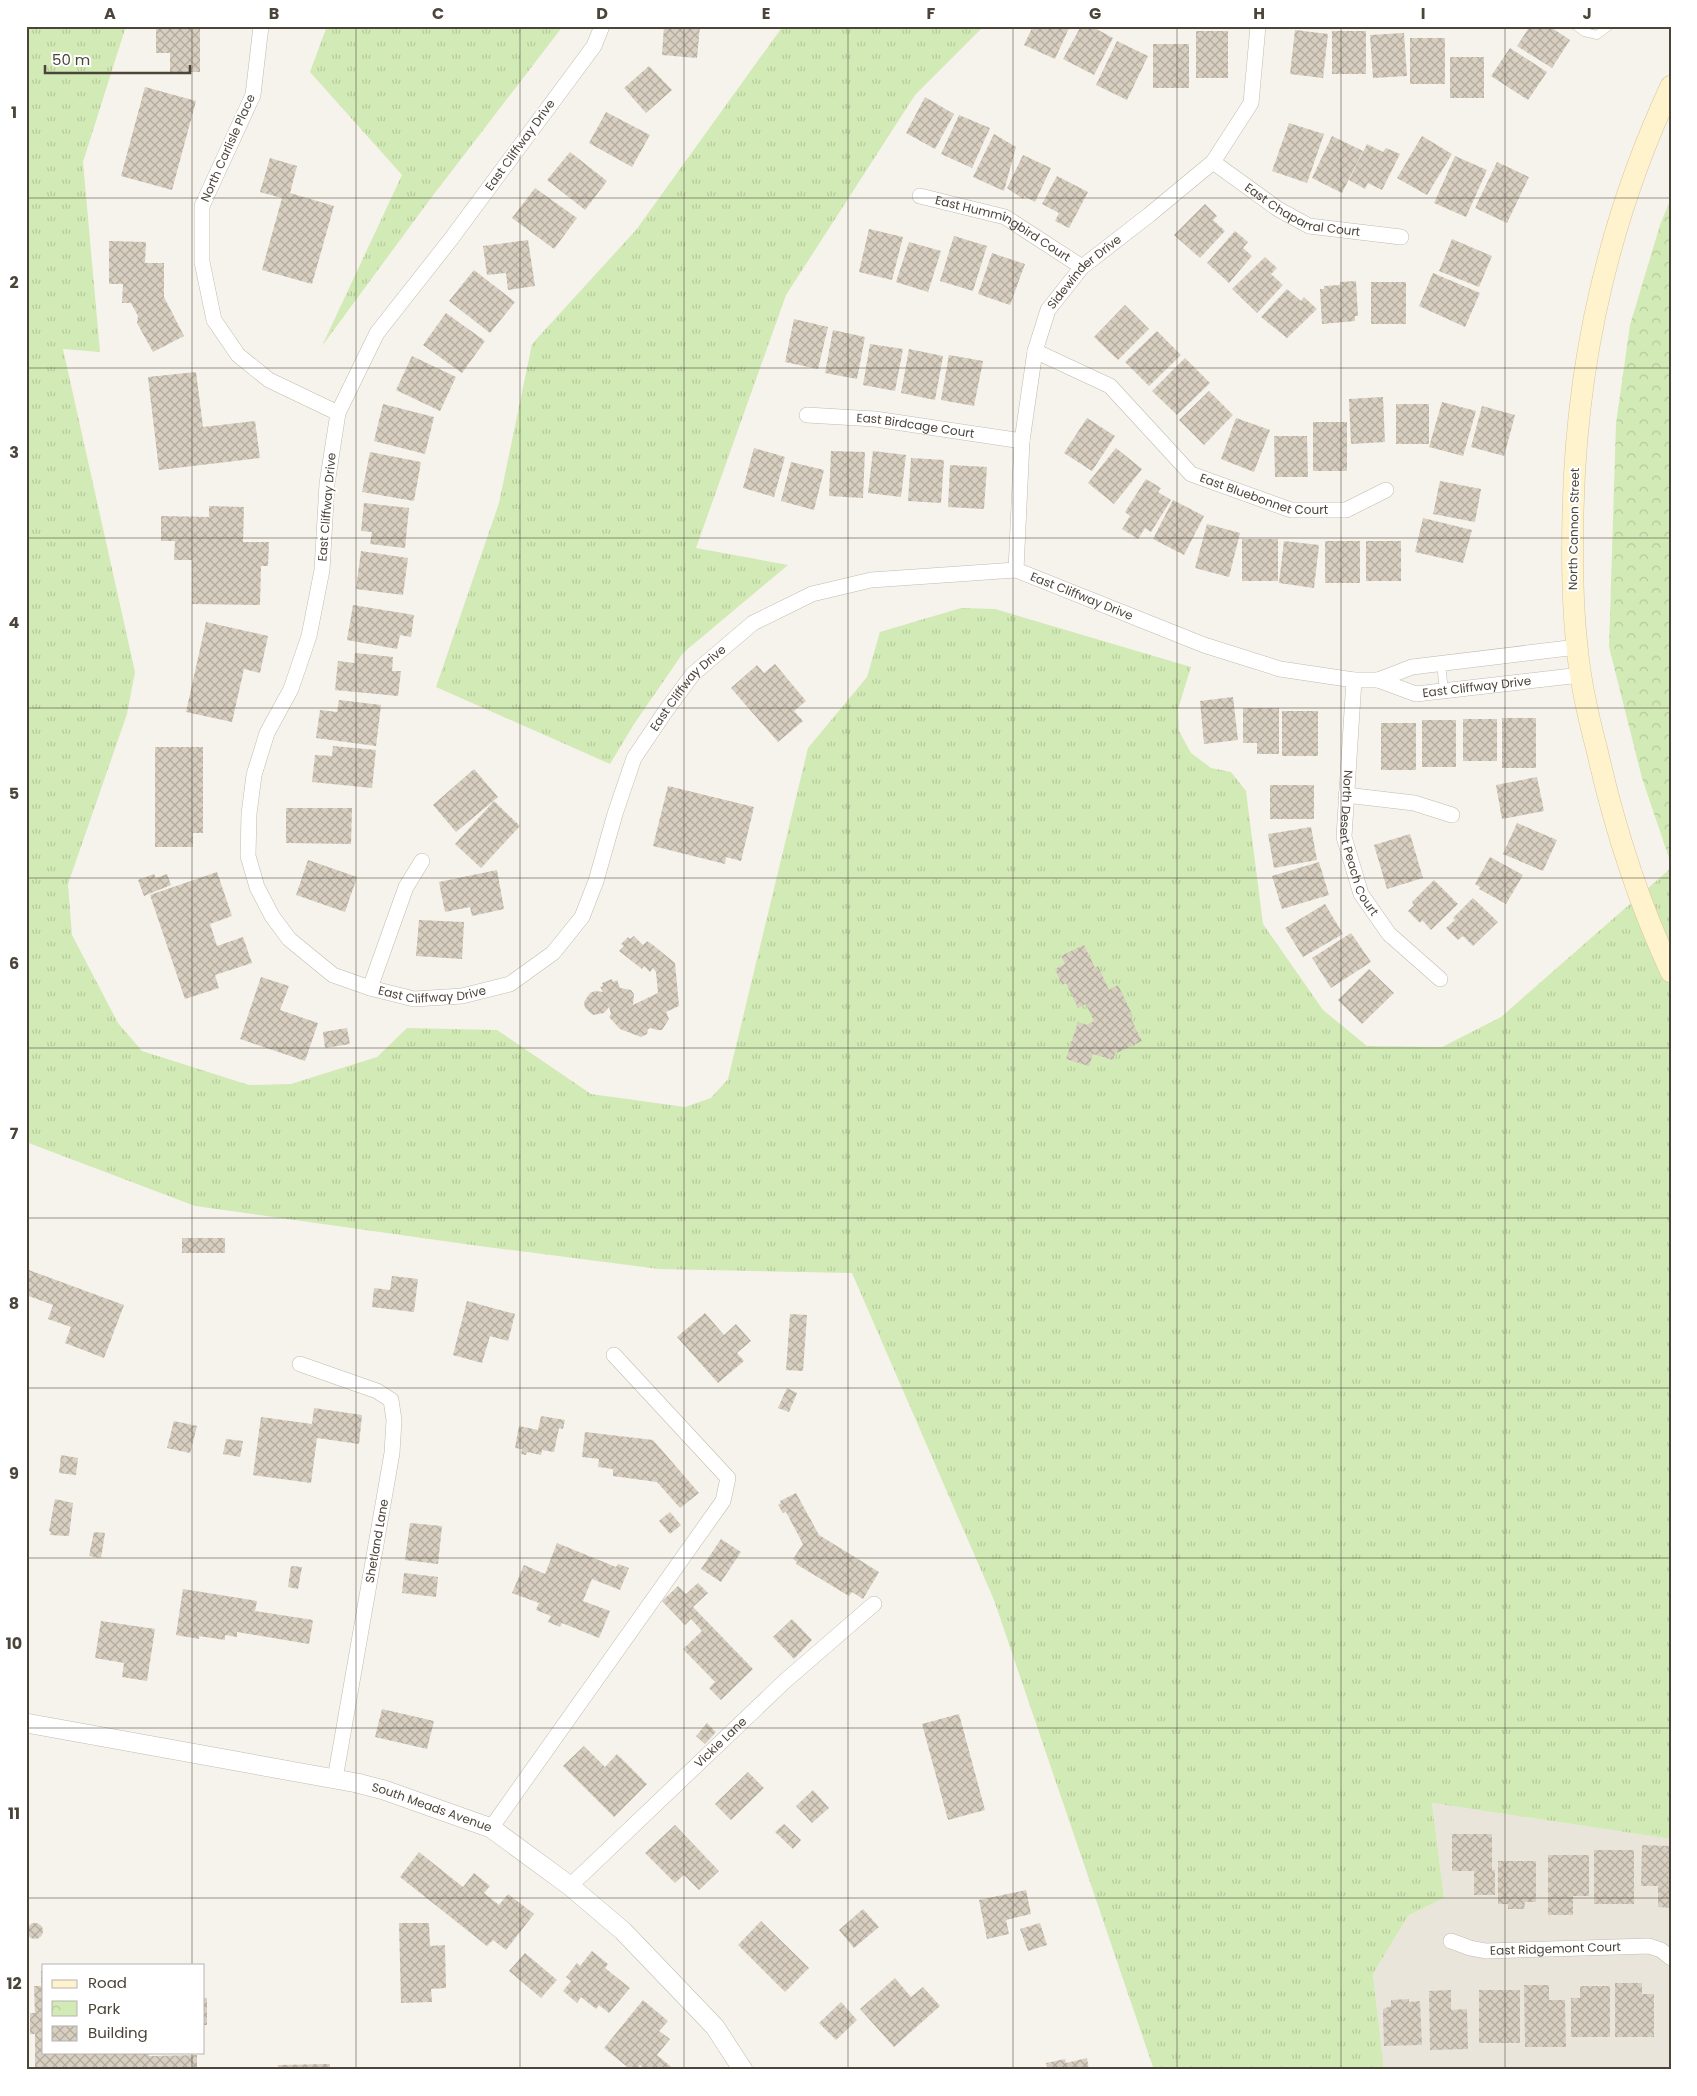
<svg xmlns="http://www.w3.org/2000/svg" width="1697" height="2096" font-family="Poppins,sans-serif">
  <style>
    .residential { fill: #eae5da }
    .grass { fill: url(#grass-tufts) }
    .park { fill: url(#park-crowns) }
    .building { fill: url(#building-cross-hatch) }
    .lines { fill: none; stroke-linecap: round; stroke-linejoin: round }
    .service-casing { stroke: #c2bbae; stroke-width: 9 }
    .minor-casing { stroke: #c2bbae; stroke-width: 16 }
    .tertiary-casing { stroke: #c2bbae; stroke-width: 20 }
    .secondary-casing { stroke: #d6c79b; stroke-width: 22 }
    .service { stroke: #fff; stroke-width: 8 }
    .minor { stroke: #fff; stroke-width: 15 }
    .tertiary { stroke: #fff; stroke-width: 19 }
    .secondary { stroke: #fff3cd; stroke-width: 21 }
    .grid { fill: none; stroke: #4b4439; stroke-width: 1; stroke-opacity: 0.55 }
    .labels { text-anchor: middle; stroke-width: 4; stroke-linejoin: round; paint-order: stroke }
    .street-label { font-size: 12px; fill: #4b4439; stroke: #fff }
    .neatline { fill: none; stroke: #4b4439; stroke-width: 2 }
    .grid-label { font-size: 16px; text-anchor: middle; font-weight: bold; fill: #4b4439 }
  </style>
  <defs>
    <pattern id="grass-tufts" width="24" height="20" patternUnits="userSpaceOnUse" patternTransform="scale(1.25)"><rect width="24" height="20" fill="#d2eab5"/><path d="M3 7l-1-3M5 7V3M7 7l1-3M15 17l-1-3M17 17v-4M19 17l1-3" fill="none" stroke="#b6ca9c"/></pattern>
    <pattern id="park-crowns" width="20" height="18" patternUnits="userSpaceOnUse" patternTransform="scale(1.25)"><rect width="20" height="18" fill="#d2eab5"/><path d="M2 6a3 3 0 1 1 6 0M12 15a3 3 0 1 1 6 0" fill="none" stroke="#b6ca9c"/></pattern>
    <pattern id="building-cross-hatch" width="8" height="8" patternUnits="userSpaceOnUse" patternTransform="scale(1.25)"><rect width="8" height="8" fill="#d8cfc1"/><path d="M0 0l8 8M0 8l8-8" fill="none" stroke="#b1aa9e"/></pattern>
  </defs>
  <rect width="100%" height="100%" fill="#f6f3ec"/>
  <!-- residential -->
  <path class="residential" d="M1432,1803L1671,1839V2070H1384L1373,1974L1408,1916L1444,1898Z"/>
  <!-- grass -->
  <path class="grass" d="M26,26H126L83,162L100,352L63,349L135,672L127,714L68,884L72,935L118,1023L142,1051L249,1085L291,1084L377,1057L407,1028L497,1030L591,1094L685,1107L711,1098L728,1079L808,748L867,677L880,632L961,608L995,609L1191,667L1178,709L1179,731L1191,753L1211,768L1231,772L1246,791L1263,924L1323,1010L1367,1046L1442,1047L1501,1017L1671,868V1839L1432,1803L1444,1898L1408,1916L1373,1974L1384,2070H1154L994,1600L852,1273L659,1269L472,1245L195,1206L26,1142Z
    M327,26H563L428,202L322,346L402,175L310,72Z
    M783,26H984L915,95L786,295L696,548L788,565L683,653L634,724L610,764L436,687L499,503L532,344L636,230Z"/>
  <!-- park -->
  <path class="park" d="M1671,198V864L1642,778L1609,647L1616,424L1630,325L1660,225Z"/>
  <!-- building -->
  <path class="building" d="M156,26H200V72H170V53H156Z
    M664,26H700L697,58L662,55Z
    M1033,26H1070L1055,59L1024,45Z
    M1081,26H1091L1113,38L1094,75L1063,59Z
    M1530,26H1549L1570,40L1552,68L1517,46Z
    M1295,30L1328,34L1323,78L1290,74Z
    M1196,31H1228V78H1196Z
    M1332,31H1366V74H1332Z
    M1404,33L1407,76L1373,78L1370,35Z
    M1410,38H1445V84H1410Z
    M1117,41L1148,56L1127,100L1096,85Z
    M1153,44H1189V88H1153Z
    M1510,48L1547,72L1528,100L1491,76Z
    M1450,57H1484V98H1450Z
    M649,66L672,90L646,113L624,88Z
    M145,87L196,101L172,190L121,176Z
    M925,97L954,114L935,149L906,133Z
    M606,112L650,135L632,167L589,143Z
    M959,115L990,128L972,168L941,154Z
    M1289,123L1324,134L1307,183L1272,171Z
    M994,134L1016,147L1004,191L973,177Z
    M1332,136L1363,151L1342,193L1312,178Z
    M1422,136L1452,154L1427,195L1397,178Z
    M1367,144L1383,152L1386,148L1400,154L1382,190L1368,183L1365,189L1349,180Z
    M570,152L607,181L585,210L547,180Z
    M1023,155L1051,168L1035,202L1024,196L1023,199L1007,188Z
    M1455,156L1487,170L1466,217L1434,203Z
    M270,158L297,166L290,193L334,206L312,284L262,270L282,198L260,192Z
    M1497,162L1529,177L1507,223L1475,208Z
    M1057,176L1088,192L1069,228L1055,221L1059,213L1042,204Z
    M535,188L577,218L554,249L512,218Z
    M1205,204L1217,216L1213,220L1225,231L1200,258L1174,235Z
    M869,229L903,237L892,280L859,272Z
    M1235,231L1248,242L1243,248L1252,256L1229,283L1207,263Z
    M954,236L987,246L973,291L940,281Z
    M1452,239L1492,256L1479,287L1439,271Z
    M528,240L535,286L508,290L506,273L487,275L483,246Z
    M109,241L146,242L145,263H164V297L184,336L153,352L137,323L138,316L131,303H122L123,284H109Z
    M909,242L941,251L928,292L896,282Z
    M992,253L1025,264L1010,305L978,294Z
    M1265,257L1277,268L1271,274L1283,285L1257,313L1232,289Z
    M474,270L515,302L490,333L449,301Z
    M1433,273L1480,293L1465,327L1419,306Z
    M1356,281L1358,316H1355V321L1322,324L1320,289H1324V286L1340,285V282Z
    M1371,282H1406V324H1371Z
    M1287,289L1301,301L1304,297L1317,309L1287,338L1261,317Z
    M1125,305L1149,329L1118,360L1094,337Z
    M446,313L485,341L462,373L423,345Z
    M794,319L828,327L818,369L785,362Z
    M833,330L865,337L857,379L825,373Z
    M1157,331L1181,355L1149,386L1125,362Z
    M870,344L903,349L895,391L863,385Z
    M909,349L943,356L935,400L901,393Z
    M949,355L983,361L974,406L941,400Z
    M412,356L456,377L440,411L396,390Z
    M1185,358L1210,383L1177,415L1152,391Z
    M196,372L203,427L255,421L260,458L159,470L148,377Z
    M1209,391L1233,415L1204,445L1179,420Z
    M1383,397L1385,442L1351,444L1349,399Z
    M1442,402L1476,411L1463,456L1429,447Z
    M383,404L434,417L425,454L374,441Z
    M1396,404H1429V444H1396Z
    M1482,406L1515,415L1504,456L1471,447Z
    M1087,418L1115,436L1092,471L1064,453Z
    M1236,418L1270,430L1254,472L1221,459Z
    M1313,422H1347V471H1313Z
    M1274,436H1307L1308,477H1275Z
    M754,448L785,457L774,497L743,488Z
    M1116,448L1142,469L1114,504L1088,483Z
    M831,451L865,452L863,498L829,496Z
    M873,451L906,455L901,497L868,493Z
    M370,452L421,462L414,501L362,492Z
    M911,458L944,460L941,503L908,501Z
    M791,462L824,470L814,510L781,501Z
    M950,465L987,467L984,509L948,507Z
    M1146,479L1161,488L1158,492L1171,500L1151,532L1145,528L1138,539L1122,529L1130,516L1125,512Z
    M1440,481L1481,489L1475,522L1433,514Z
    M1173,500L1204,516L1184,555L1153,539Z
    M364,503L409,508L405,548L370,544L372,532L361,531Z
    M209,506L244,507L243,542H269L268,566H261L260,605L192,604V560H174L175,541H161V516L209,517Z
    M1423,518L1472,530L1463,563L1415,552Z
    M1207,524L1240,533L1229,577L1195,568Z
    M1242,539H1278V581H1242Z
    M1284,541L1319,545L1314,588L1279,583Z
    M1325,541H1360V583H1325Z
    M1366,541H1401V581H1366Z
    M361,551L408,558L403,595L356,589Z
    M353,605L414,615L411,637L400,635L397,649L347,640Z
    M206,622L268,636L260,673L244,669L232,722L186,712Z
    M355,653L393,657L392,671H401L398,696L335,690L338,661L354,663Z
    M775,664L806,701L794,711L803,721L778,742L731,688L757,665L764,673Z
    M1233,697L1238,740L1204,744L1200,701Z
    M339,700L381,705L376,746L316,738L320,710L337,712Z
    M1243,708H1279V754H1257V743H1243Z
    M1282,711H1318V756H1282Z
    M1502,718H1536V768H1502Z
    M1463,719H1497V761H1463Z
    M1422,720H1456V767H1422Z
    M1381,723H1416V770H1381Z
    M333,746L376,750L372,788L312,782L315,755L332,756Z
    M155,747H203V833H193V847H155Z
    M474,769L498,797L456,832L433,805Z
    M1537,777L1544,811L1502,819L1496,785Z
    M1270,785H1314V819H1270Z
    M668,786L754,807L741,861L726,857L725,864L653,846Z
    M494,801L520,826L481,868L455,844Z
    M286,808H352L351,844L286,843Z
    M1517,823L1557,840L1543,871L1503,854Z
    M1311,827L1317,860L1274,868L1268,834Z
    M1410,834L1423,878L1387,889L1374,845Z
    M1490,857L1523,875L1506,904L1479,889L1480,887L1475,884Z
    M308,860L357,877L345,912L296,895Z
    M1319,862L1329,895L1282,909L1272,876Z
    M497,870L504,909L472,916L470,907L445,912L439,882Z
    M217,872L232,916L210,924L217,946L243,937L252,963L215,975L219,988L185,999L150,895Z
    M154,874L156,878L167,874L171,885L144,896L138,880Z
    M1434,880L1458,904L1431,930L1422,920L1420,923L1408,911L1414,905L1412,902Z
    M1473,898L1498,922L1473,946L1463,936L1458,940L1446,928L1455,920L1453,918Z
    M1325,904L1343,934L1303,957L1285,928Z
    M419,920L464,922L462,959L416,956Z
    M1351,933L1371,962L1331,988L1312,958Z
    M634,936L643,945L647,941L653,945L675,963L679,1006L666,1012L669,1019L662,1030H657L651,1028L648,1029L647,1034L641,1037L620,1029L609,1017L611,1014L609,1007L604,1013L593,1015L585,1008L584,1002L590,993L595,991L603,992L600,987L603,986L602,983L612,979L613,982L617,980L620,988L631,990L634,994L633,1005L658,993L656,972L653,968L650,972L644,966L642,969L619,951L624,946L621,944L628,937L630,939Z
    M1084,945L1095,968L1098,966L1109,990L1118,985L1133,1016L1130,1017L1142,1041L1117,1053L1116,1051L1113,1060L1093,1054L1089,1066L1066,1059L1078,1022L1087,1025L1094,1021L1086,1004L1078,1008L1066,983L1062,985L1055,969L1065,964L1061,956Z
    M1369,969L1394,993L1362,1024L1338,1000Z
    M261,977L289,986L280,1010L318,1023L305,1061L240,1039Z
    M347,1028L350,1044L325,1048L323,1032Z
    M182,1238H225V1253H182Z
    M26,1269L124,1305L104,1358L65,1343L71,1327L48,1319L53,1305L26,1295Z
    M392,1276L418,1279L414,1312L372,1307L374,1288L390,1290Z
    M467,1301L515,1314L508,1341L490,1336L482,1363L453,1355Z
    M705,1313L724,1335L736,1324L751,1341L737,1353L744,1361L718,1383L677,1337Z
    M790,1314L807,1315L803,1371L786,1370Z
    M787,1388L797,1393L789,1412L778,1408Z
    M314,1408L362,1415L359,1444L317,1438L311,1483L253,1475L261,1417L312,1424Z
    M541,1416L565,1420L563,1429L559,1428L554,1452L542,1450L541,1455L527,1452L526,1455L521,1454L522,1449L515,1448L519,1426L538,1430Z
    M174,1421L197,1426L190,1453L167,1448Z
    M585,1432L653,1440L699,1493L680,1508L657,1482L613,1476V1469L598,1467L599,1459L582,1457Z
    M226,1439L243,1441L240,1457L223,1454Z
    M61,1455L78,1458L76,1475L59,1473Z
    M796,1493L819,1535L879,1572L863,1599L852,1592L849,1596L796,1564L797,1562L793,1559L803,1544L786,1512L783,1513L778,1505L781,1503L780,1501Z
    M55,1499L73,1503L69,1536L50,1535L51,1532L49,1531Z
    M670,1512L681,1525L670,1534L659,1521Z
    M410,1523L442,1526L438,1564L405,1560Z
    M94,1532L105,1533L101,1558L89,1556Z
    M721,1539L741,1552L721,1582L701,1569Z
    M557,1543L616,1567L618,1564L629,1568L620,1590L592,1579L583,1601L610,1611L599,1638L562,1623L560,1627L548,1622L551,1616L536,1610L539,1603L512,1593L524,1565L545,1574Z
    M291,1566L302,1567L298,1589L288,1587Z
    M404,1573L438,1577L436,1597L402,1593Z
    M698,1583L708,1593L693,1607L753,1669L721,1700L709,1688L715,1682L683,1649L702,1631L691,1619L685,1625L662,1601L678,1586L686,1594Z
    M183,1589L257,1601L255,1611L313,1620L309,1644L237,1632V1637L225,1635V1640L199,1636V1639L176,1635Z
    M792,1619L812,1640L794,1659L773,1637Z
    M101,1621L155,1629L147,1681L122,1677L124,1663L95,1658Z
    M382,1709L434,1721L427,1749L375,1737Z
    M959,1714L985,1810L948,1820L922,1724Z
    M707,1723L716,1732L705,1744L696,1736Z
    M584,1746L605,1767L617,1754L647,1784L614,1817L563,1766Z
    M748,1772L764,1788L731,1820L715,1804Z
    M813,1790L829,1808L812,1823L796,1806Z
    M784,1824L801,1840L793,1849L775,1832Z
    M675,1825L719,1871L699,1890L684,1875L675,1883L645,1853Z
    M1452,1834H1492V1870H1495V1895H1474V1871H1452Z
    M1642,1845L1671,1846V1908L1658,1907V1886H1641Z
    M1594,1850H1634V1904H1594Z
    M419,1852L463,1887L474,1873L490,1886L484,1893L499,1905L508,1894L534,1914L506,1950L493,1940L487,1946L400,1877Z
    M1548,1855H1589V1896H1573V1915H1548Z
    M1498,1861H1536V1902H1525L1524,1909H1508V1904H1498Z
    M1026,1890L1031,1914L1006,1920L1009,1934L987,1939L979,1900Z
    M863,1909L879,1927L854,1948L839,1930Z
    M761,1921L809,1968L785,1992L738,1945Z
    M399,1923H429L430,1946L445,1945L446,1988L431,1989L432,2002L401,2003Z
    M1040,1923L1047,1945L1028,1951L1020,1929Z
    M27 1931a8 8 0 1 1 16 0a8 8 0 1 1-16 0Z
    M592,1951L608,1964L605,1968L630,1988L609,2013L599,2005L596,2009L581,1997L577,2003L563,1991L571,1981L566,1977L577,1963L580,1966Z
    M525,1953L557,1980L541,1998L509,1971Z
    M41,1971H44V2052H149V2056L197,2055V2070H35V2034H30V2013H35L34,1986H41Z
    M895,1978L911,1997L923,1987L940,2006L894,2047L860,2009Z
    M1615,1983H1642V1994H1654V2037H1615Z
    M1524,1985H1549V2000H1565L1566,2047H1525Z
    M1580,1986H1610V2037H1571V1998H1580Z
    M1451,1990V2010L1467,2009L1468,2049L1430,2050L1429,1991Z
    M1479,1990H1520V2043H1479Z
    M204,1998H207V2025H204Z
    M1409,1999V2002L1420,2001L1422,2045L1384,2046L1383,2009L1391,2006V2000Z
    M643,2000L668,2021L659,2031L670,2039L657,2055L675,2070H645L640,2065L637,2070H631L604,2048Z
    M841,2002L857,2020L836,2040L819,2023Z
    M1087,2058L1089,2070H1048L1046,2063L1065,2059L1066,2063Z
    M330,2064V2070H278V2065Z"/>
  <g class="lines">
    <defs>
      <path id="service" d="M1576,26L1584,32L1597,35L1609,26
        M1441,664L1444,691"/>
      <g id="minor">
        <path d="M261,26L253,95L202,206V262L214,320L238,355L269,380L338,413"/>
        <path id="s1" d="M602,26L594,46L451,239L377,333L338,413L327,484L322,570L309,636L291,689L267,733L254,775L249,814L248,856L257,887L272,916L289,939L333,975L370,988L414,999L462,996L510,984L553,953L582,917L596,881L615,814L634,758L665,712L693,674L753,623L812,594L871,580L1016,570L1204,645L1280,669L1354,680H1378L1416,694L1581,675"/>
        <path id="s2" d="M1213,162L1278,209L1309,226L1401,237"/>
        <path id="s3" d="M920,196L1005,217L1082,267"/>
        <path id="s4" d="M1035,351L1110,386L1191,474L1291,510H1346L1386,490"/>
        <path id="s5" d="M807,415L875,419L1022,441"/>
        <path id="s6" d="M1016,570L1022,441L1035,351L1048,310L1082,267L1149,215L1213,162L1251,103L1258,26"/>
        <path id="s7" d="M1354,680L1344,837L1361,894L1389,934L1440,979"/>
        <path d="M1378,680L1412,667L1577,647"/>
        <path d="M1346,795L1414,803L1452,815"/>
        <path d="M370,988L406,887L422,861"/>
        <path d="M300,1364L377,1391L391,1400L394,1420L392,1453L335,1779"/>
        <path d="M491,1828L723,1501L728,1478L614,1355"/>
        <path id="s8" d="M570,1886L785,1681L874,1604"/>
        <path id="s9" d="M1451,1941L1470,1948L1486,1951L1649,1946L1661,1950L1671,1958"/>
      </g>
      <g id="tertiary">
        <path id="s10" d="M26,1723L357,1783L384,1790L491,1828L570,1886L623,1931L715,2027L743,2070"/>
      </g>
      <path id="secondary" d="M1671,86C1608,221 1576,364 1573,513C1572,557 1572,602 1577,646C1580,681 1588,716 1597,750C1614,826 1638,901 1671,972"/>
    </defs>
    <!-- service casing -->
    <use href="#service" class="service-casing"/>
    <!-- minor casing -->
    <use href="#minor" class="minor-casing"/>
    <!-- tertiary casing -->
    <use href="#tertiary" class="tertiary-casing"/>
    <!-- secondary casing -->
    <use href="#secondary" class="secondary-casing"/>
    <!-- service -->
    <use href="#service" class="service"/>
    <!-- minor -->
    <use href="#minor" class="minor"/>
    <!-- tertiary -->
    <use href="#tertiary" class="tertiary"/>
    <!-- secondary -->
    <use href="#secondary" class="secondary"/>
  </g>
  <!-- grid -->
  <path class="grid" d="M192,26V1965M356,26V2070M520,26V2070M684,26V2070M848,26V2070M1013,26V2070M1177,26V2070M1341,26V2070M1505,26V2070M26,198H1671M26,368H1671M26,538H1671M26,708H1671M26,878H1671M26,1048H1671M26,1218H1671M26,1388H1671M26,1558H1671M26,1728H1671M26,1898H1671M192,2052V2070"/>
  <g class="labels">
    <!-- street labels -->
    <g class="street-label">
      <text transform="translate(520 145) rotate(-54)" y="4">East Cliffway Drive</text>
      <text transform="translate(228 148) rotate(-66)" y="4">North Carlisle Place</text>
      <text dy="4" stroke="none"><textPath href="#s2" startOffset="104">East Chaparral Court</textPath></text>
      <text dy="4" stroke="none"><textPath href="#s3" startOffset="90">East Hummingbird Court</textPath></text>
      <text dy="4" stroke="none"><textPath href="#s6" startOffset="316">Sidewinder Drive</textPath></text>
      <text dy="4" stroke="none"><textPath href="#s5" startOffset="109">East Birdcage Court</textPath></text>
      <text dy="4" stroke="none"><textPath href="#s4" startOffset="279">East Bluebonnet Court</textPath></text>
      <text transform="translate(327 507) rotate(-85)" y="4">East Cliffway Drive</text>
      <text transform="translate(1574 529) rotate(-89)" y="4">North Cannon Street</text>
      <text dy="4" stroke="none"><textPath href="#s1" startOffset="2050">East Cliffway Drive</textPath></text>
      <text dy="4" stroke="none"><textPath href="#s1" startOffset="2462">East Cliffway Drive</textPath></text>
      <text dy="4" stroke="none"><textPath href="#s1" startOffset="1615">East Cliffway Drive</textPath></text>
      <text dy="4" stroke="none"><textPath href="#s7" startOffset="166">North Desert Peach Court</textPath></text>
      <text dy="4" stroke="none"><textPath href="#s1" startOffset="1180">East Cliffway Drive</textPath></text>
      <text transform="translate(377 1541) rotate(-80)" y="4">Shetland Lane</text>
      <text dy="4" stroke="none"><textPath href="#s8" startOffset="208">Vickie Lane</textPath></text>
      <text dy="4" stroke="none"><textPath href="#s10" startOffset="415">South Meads Avenue</textPath></text>
      <text dy="4" stroke="none"><textPath href="#s9" startOffset="106">East Ridgemont Court</textPath></text>
    </g>
  </g>
  <!-- border -->
  <rect width="1697" height="2096" fill="none" stroke="#ffffff" stroke-width="55"/>
  <!-- legend -->
  <rect x="42" y="1964" width="162" height="90" fill="#ffffff" stroke="#b7b4b0"/>
  <rect x="52" y="1980" width="25" height="8" fill="#fff3cd" stroke="#b7b4b0"/>
  <text x="88" y="1988" font-size="15" fill="#4b4439">Road</text>
  <rect x="52" y="2001" width="25" height="15" fill="url(#park-crowns)" stroke="#b7b4b0"/>
  <text x="88" y="2014" font-size="15" fill="#4b4439">Park</text>
  <rect x="52" y="2026" width="25" height="15" fill="url(#building-cross-hatch)" stroke="#b7b4b0"/>
  <text x="88" y="2038" font-size="15" fill="#4b4439">Building</text>
  <!-- scale -->
  <path d="M45 65v8h145v-8" fill="none" stroke="#4b4439" stroke-width="2.5"/>
  <text x="52" y="65" font-size="15" fill="#4b4439" stroke="#ffffff" stroke-width="4" paint-order="stroke">50 m</text>
  <rect x="28" y="28" width="1642" height="2040" class="neatline"/>
  <g class="grid-label">
    <text x="110" y="19">A</text>
    <text x="274" y="19">B</text>
    <text x="438" y="19">C</text>
    <text x="602" y="19">D</text>
    <text x="766" y="19">E</text>
    <text x="931" y="19">F</text>
    <text x="1095" y="19">G</text>
    <text x="1259" y="19">H</text>
    <text x="1423" y="19">I</text>
    <text x="1587" y="19">J</text>
    <text x="14" y="118">1</text>
    <text x="14" y="288">2</text>
    <text x="14" y="458">3</text>
    <text x="14" y="628">4</text>
    <text x="14" y="799">5</text>
    <text x="14" y="969">6</text>
    <text x="14" y="1139">7</text>
    <text x="14" y="1309">8</text>
    <text x="14" y="1479">9</text>
    <text x="14" y="1649">10</text>
    <text x="14" y="1819">11</text>
    <text x="14" y="1989">12</text>
  </g>
</svg>
